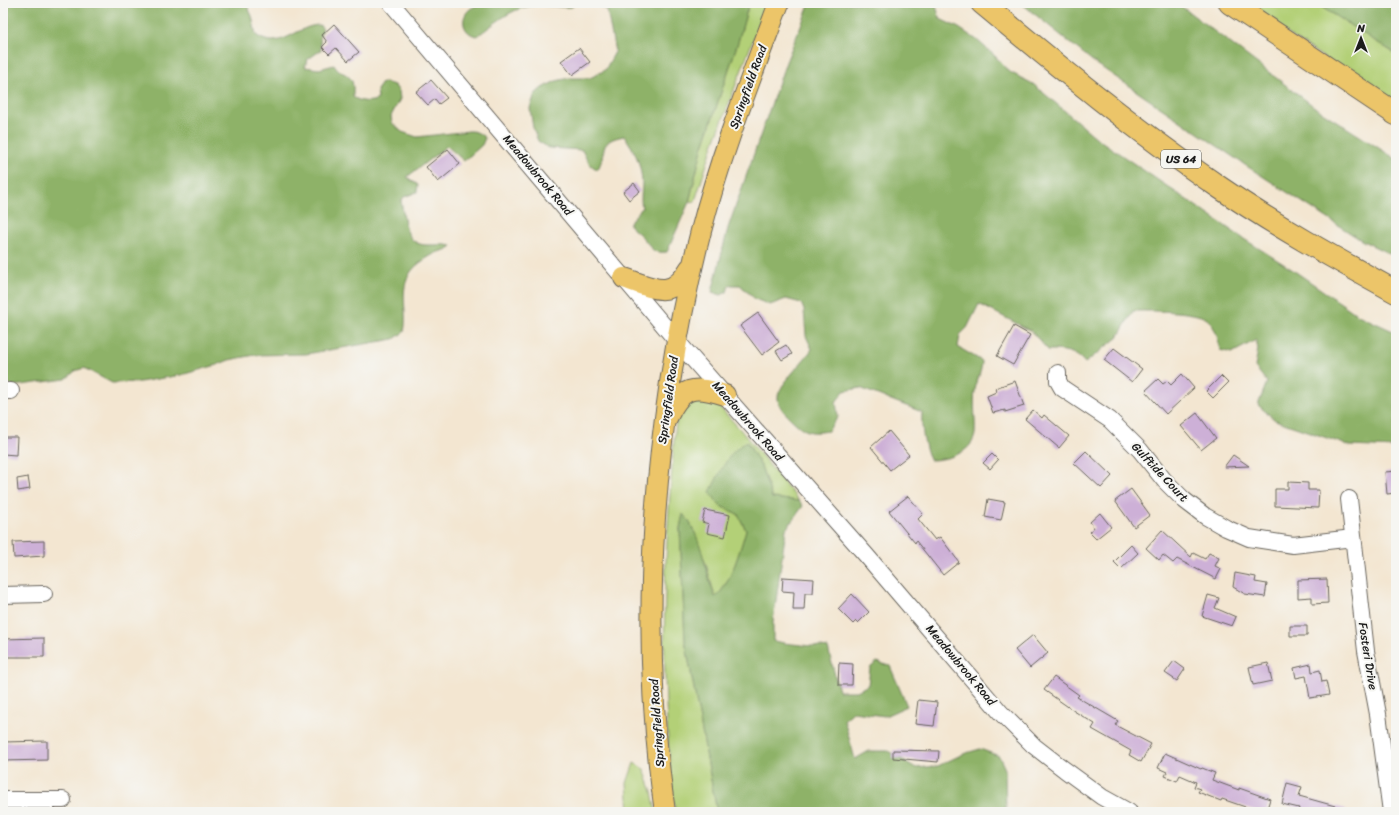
<svg xmlns="http://www.w3.org/2000/svg" width="1399" height="815" font-family="Sriracha,sans-serif">
  <style>
    .green { fill: #b3d077; stroke: #68764a }
    .forest { fill: #8eb268; stroke: #556742 }
    .building { fill: #cdb0d7 }
    .lines { fill: none; stroke-linecap: round; stroke-linejoin: round }
    .minor-casing { stroke: #67635b; stroke-width: 18 }
    .major-casing { stroke: #67635b; stroke-width: 22 }
    .highway-casing { stroke: #67635b; stroke-width: 24 }
    .minor { stroke: #fff; stroke-width: 16 }
    .major { stroke: #ecc569; stroke-width: 20 }
    .highway { stroke: #ecc569; stroke-width: 22 }
    .labels { text-anchor: middle; stroke-width: 4; stroke-linejoin: round; paint-order: stroke }
    .shield { fill: #f6f6f2; stroke: #5d5d5c; stroke-width: 1 }
    .shield-label { font-size: 11px; font-weight: bold; fill: #1c1c1c }
    .street-label { font-size: 12px; fill: #1c1c1c; stroke: #f6f6f2 }
  </style>
  <rect width="100%" height="100%" fill="#f6f6f2"/>
  <filter id="ink" filterUnits="userSpaceOnUse"><feTurbulence type="fractalNoise" baseFrequency=".025" numOctaves="2"/><feDisplacementMap in="SourceGraphic" scale="8" xChannelSelector="R" yChannelSelector="G"/><feConvolveMatrix kernelMatrix="1 2 1 2 8 2 1 2 1" color-interpolation-filters="sRGB"/></filter>
  <filter id="wash" filterUnits="userSpaceOnUse"><feTurbulence type="fractalNoise" baseFrequency=".012" numOctaves="4" result="noise"/><feDisplacementMap in="SourceGraphic" scale="16" xChannelSelector="R" yChannelSelector="G"/><feGaussianBlur stdDeviation="0.9" result="paint"/><feColorMatrix in="noise" values="0 0 0 0 0 0 0 0 0 0 0 0 0 0 0 0 0 1.4 0 .05"/><feComposite in="paint" operator="in"/></filter>
  <g filter="url(#wash)">
    <rect width="100%" height="100%" fill="#f3e6d1"/>
    <!-- green -->
    <path class="green" d="M749,3H767L713,145L695,201L689,202L702,149L738,42Z
      M1241,3H1315L1396,54V105Z
      M690,396L711,398L739,428L799,501L772,498L761,466L747,442L720,506L738,514L746,530C741,548 730,587 715,597L706,564L683,515L680,528L685,640L717,812H675C661,698 662,584 672,470C673,457 675,413 681,404C683,401 687,398 690,396Z
      M634,763L644,769L652,792L656,812H629L627,783Z"/>
    <!-- forest -->
    <path class="forest" d="M3,3H246L252,16L256,35C280,53 296,25 320,25L323,29L320,36L321,50L307,60L305,67L319,69L334,65C339,74 344,71 350,78C354,82 353,91 353,97C360,102 371,103 378,99L377,90L382,83L385,82L394,85L399,91L400,99L391,116L392,123L402,132L417,137L469,131C476,131 480,133 485,138L482,145L464,161L447,146L407,177L418,185L417,192L404,197L401,201C405,218 403,245 427,245C436,245 443,244 452,246C446,251 443,250 436,253C430,256 420,262 415,267C396,286 409,310 404,332L394,339L306,354L255,355L229,360L217,365L181,375L140,382L112,383L84,368L75,371L66,379L13,386L9,383L3,382Z
      M481,3H576L572,7C559,8 545,4 531,6C509,9 495,24 477,36C463,34 459,18 470,9C473,7 478,5 481,3Z
      M594,3H749L738,42L702,149L689,202L667,252C650,253 654,250 644,239C640,234 634,230 629,225L633,218L642,208C640,199 642,191 642,182C641,164 635,150 624,136C597,141 608,150 598,169C589,167 586,158 582,150L549,148L538,141L533,128L530,108L535,94L542,88L556,81L569,78H590L605,70L615,52L607,10Z
      M810,3H935L940,19L959,28L977,40L996,57L1008,71L1033,84L1098,139L1244,239L1293,270L1358,315L1393,331L1396,334V448L1350,446L1275,420L1258,405L1267,382L1255,367L1258,349L1256,340L1232,353L1220,350C1218,339 1216,327 1207,319C1194,310 1149,311 1133,311L1118,337L1085,363C1076,351 1063,350 1048,350L1031,331L979,304L967,328L960,335L958,347L982,361C982,372 976,380 975,391C973,405 976,420 975,434C972,454 945,460 930,460C924,444 921,429 922,412L860,388L844,391L836,402L838,417L828,431C810,434 805,432 792,420C786,414 777,406 778,397C778,386 805,360 812,349L806,336L804,310L801,303L786,299L770,305L755,299L740,285H729L727,292L721,295L712,292L728,228L786,62Z
      M1021,3H1177L1316,108L1396,159V257L1361,240L1245,165L1095,63Z
      M1315,3H1396V54Z
      M747,442L761,466L772,498L799,501L803,506L786,529L773,622V641C791,645 809,645 828,648L839,691H857L868,685L870,668L877,662L890,666L907,706L885,716L853,712L844,720L855,759L869,751H888L916,768L938,766L963,754L980,749L999,756L1005,769L1006,812H717L685,640L680,528L683,514C701,532 706,574 715,597C730,587 741,547 746,530L738,514L720,506L710,492C719,475 729,449 747,442Z"/>
    <g id="blocks">
      <!-- building -->
      <path class="building" d="M334,24L359,52L348,61L336,48L329,54L322,47L327,42L322,35Z
        M579,48L590,62L572,75L561,61Z
        M431,80L447,98L439,104L435,99L428,105L416,92Z
        M448,149L460,164L438,182L426,167Z
        M634,183L640,191L629,200L623,192Z
        M758,313L779,342L762,355L740,326Z
        M1014,326L1030,335L1013,365L997,356Z
        M786,345L792,354L782,360L776,351Z
        M1114,348L1142,369L1132,382L1104,360Z
        M1182,374L1194,388L1166,414L1145,391L1158,379L1163,384L1167,381L1171,385Z
        M1221,376L1228,383L1213,398L1206,391Z
        M1015,381L1024,406L1005,412V410L993,413L987,396L996,392L995,388Z
        M1033,410L1042,418L1044,415L1069,436L1059,448L1025,419Z
        M1197,413L1216,438L1201,450L1181,426Z
        M889,431L909,455L890,470L871,447Z
        M3,437H17L16,455L3,454Z
        M1086,451L1112,476L1101,488L1074,463Z
        M992,454L998,460L990,469L983,463Z
        M1233,455L1249,466L1224,467Z
        M1396,471V493L1387,494L1385,472Z
        M28,477L30,489L18,491L17,479Z
        M1288,482L1308,483V490H1319L1318,508L1275,506V489H1288Z
        M1131,489L1150,515L1134,527L1115,501Z
        M908,496L923,514L918,519L935,540L940,537L959,562L943,575L916,541L915,543L889,511Z
        M988,499L1005,502L1001,520L985,517Z
        M705,510L730,515L725,537L707,533L709,524L702,522Z
        M1100,513L1111,527L1096,539L1089,532L1094,528L1090,522Z
        M1162,530L1191,557L1193,553L1205,559L1209,553L1219,558L1215,566L1221,569L1216,579L1177,559L1173,563L1163,555L1159,560L1146,548Z
        M44,541V556L14,558L13,542Z
        M1131,545L1138,553L1121,569L1114,562Z
        M1235,573L1256,577L1255,582L1267,584L1265,597L1245,594L1233,587Z
        M783,577L814,579L813,593H805L804,610H793L794,592L782,591Z
        M1327,579L1328,603L1312,604V597L1298,598V580Z
        M852,594L869,612L858,623L856,621L853,624L838,609Z
        M1208,595L1219,598L1215,608L1236,617L1232,626L1202,616Z
        M1290,626H1307V636H1290Z
        M1033,635L1048,653L1030,668L1015,650Z
        M44,638V657H3V639Z
        M1174,661L1185,669L1177,681L1165,673Z
        M839,663L853,664L852,685H838Z
        M1268,663L1272,681L1253,685L1249,667Z
        M1311,664L1312,672L1320,670L1322,682L1326,681L1329,695L1310,698L1306,676L1296,678L1294,668Z
        M1054,677L1079,695L1077,697L1118,721L1115,725L1151,744L1141,762L1129,755L1131,751L1092,729L1095,724L1074,711L1044,690Z
        M918,700L937,702L934,726L915,724Z
        M47,741V760L3,761V742Z
        M893,750L939,751L938,762L893,758Z
        M1165,753L1201,769L1202,768L1215,773L1212,780L1239,790V788L1270,799L1266,812H1260L1222,799L1221,801L1198,792L1200,789L1194,787L1196,782L1180,775L1177,781L1165,776L1167,772L1158,768Z
        M1287,783L1302,787L1299,796L1346,809L1345,812H1298L1299,808L1282,804Z"/>
    </g>
  </g>
  <g filter="url(#ink)">
    <use href="#blocks" fill-opacity="0" stroke="#67635b" stroke-width="1"/>
    <g class="lines">
      <defs>
        <path id="minor" d="M391,3L676,340L866,555L1001,713L1034,746L1065,770L1102,797L1129,812
          M1058,373V381L1062,388L1110,420L1140,450L1164,480L1184,500L1205,516L1226,528L1249,538L1293,545L1353,538
          M3,391H11
          M1349,499L1366,651L1378,714L1391,812
          M3,595L44,594
          M3,800H63"/>
        <path id="major" d="M624,278C654,288 671,301 690,268
          M667,418C682,386 693,385 725,395
          M665,812C637,623 654,415 701,231C721,153 751,78 779,3"/>
        <path id="highway" d="M982,3C1059,67 1137,131 1219,187C1276,226 1336,259 1396,292
          M1230,3L1396,114"/>
      </defs>
      <!-- minor casing -->
      <use href="#minor" class="minor-casing"/>
      <!-- major casing -->
      <use href="#major" class="major-casing"/>
      <!-- highway casing -->
      <use href="#highway" class="highway-casing"/>
      <!-- minor -->
      <use href="#minor" class="minor"/>
      <!-- major -->
      <use href="#major" class="major"/>
      <!-- highway -->
      <use href="#highway" class="highway"/>
    </g>
  </g>
  <g class="labels">
    <!-- shield labels -->
    <rect class="shield" x="1161" y="150" width="40" height="18" rx="3"/>
    <g class="shield-label">
      <text x="1181" y="163">US 64</text>
    </g>
    <!-- street labels -->
    <g class="street-label">
      <text transform="translate(748 87) rotate(-70)" y="4">Springfield Road</text>
      <text transform="translate(538 175) rotate(50)" y="4">Meadowbrook Road</text>
      <text transform="translate(668 400) rotate(-82)" y="4">Springfield Road</text>
      <text transform="translate(748 421) rotate(49)" y="4">Meadowbrook Road</text>
      <text transform="translate(1160 472) rotate(47)" y="4">Gulftide Court</text>
      <text transform="translate(1368 656) rotate(81)" y="4">Fosteri Drive</text>
      <text transform="translate(961 665) rotate(50)" y="4">Meadowbrook Road</text>
      <text transform="translate(657 723) rotate(-94)" y="4">Springfield Road</text>
    </g>
  </g>
  <!-- margin -->
  <rect width="1399" height="815" fill="none" stroke="#f6f6f2" stroke-width="16"/>
  <!-- north arrow -->
  <g transform="translate(1361 38)" stroke="#f6f6f2" stroke-width="3" paint-order="stroke">
  <path d="M0-3L7 15L0 10L-7 15Z" fill="#1c1c1c"/>
  <text y="-6" font-size="11" font-weight="bold" text-anchor="middle" fill="#1c1c1c">N</text>
  </g>
</svg>
